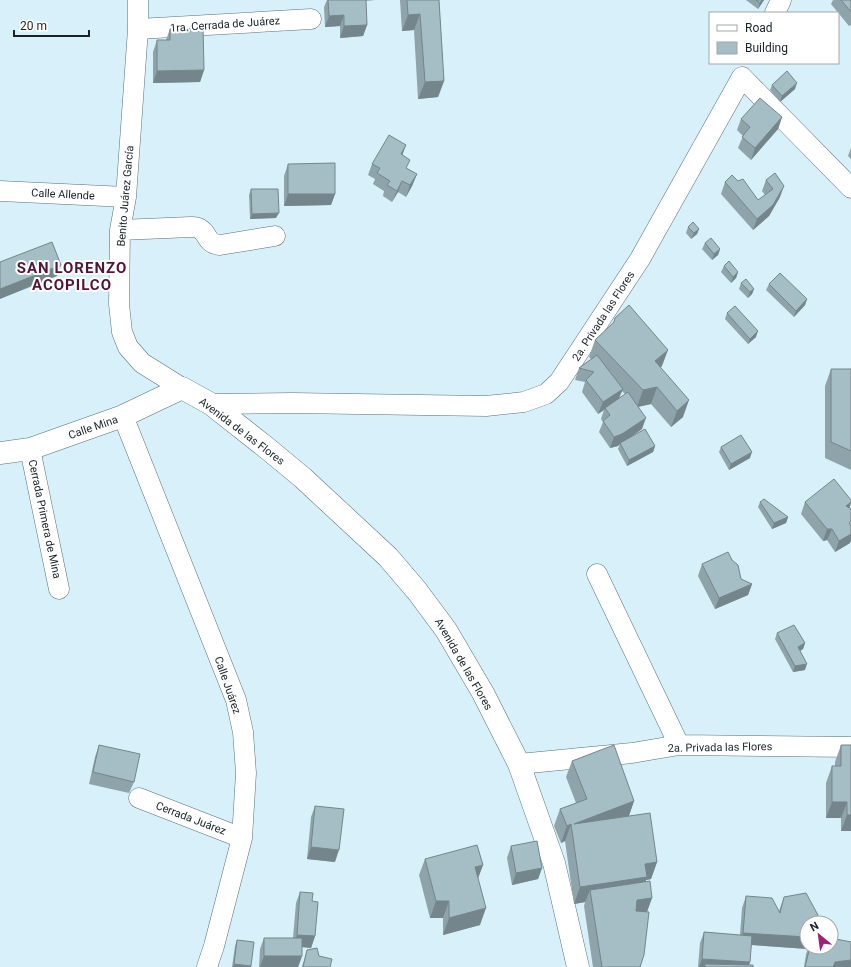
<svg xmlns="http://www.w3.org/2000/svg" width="851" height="967" font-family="Roboto,sans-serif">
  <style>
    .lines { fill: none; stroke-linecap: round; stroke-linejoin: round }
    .minor-casing { stroke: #597078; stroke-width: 21 }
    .tertiary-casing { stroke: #597078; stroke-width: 23 }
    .minor { stroke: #fff; stroke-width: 20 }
    .tertiary { stroke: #fff; stroke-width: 22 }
    .wall { fill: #8ea3aa; fill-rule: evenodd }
    .shaded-wall { fill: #74858b }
    .building { fill: #a5bec6; stroke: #74858b }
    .labels { text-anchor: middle; stroke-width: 4; stroke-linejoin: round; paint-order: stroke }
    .street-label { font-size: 11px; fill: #192226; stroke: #fff }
    .district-label { font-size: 15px; font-weight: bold; letter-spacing: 1px; fill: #52153a; stroke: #fff }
  </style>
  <rect width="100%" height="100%" fill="#d7f0f9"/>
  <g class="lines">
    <defs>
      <path id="minor" d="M138,0V29L126,197L120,230L119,304L122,332L128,347L142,363L182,388
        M775,13L781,0
        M138,29L311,19
        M0,191L126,197
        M120,230L191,227C194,227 198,227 200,229C209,234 205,243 220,245L275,236
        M211,404L292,403L486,406L524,402L546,394L559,382L640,259L742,77L851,188
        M123,416L236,700L243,732L246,773L242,838L214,946L207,967
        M30,449L59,589
        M597,574L679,745
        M519,764L632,753L679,745L851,747
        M139,798L242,838"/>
      <path id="tertiary" d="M0,453L30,449L123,416L182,388L211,404L268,449L303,478L388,557L417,591L446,630L483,693L519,764L554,863L578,967"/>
    </defs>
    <!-- minor casing -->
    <use href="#minor" class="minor-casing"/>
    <!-- tertiary casing -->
    <use href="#tertiary" class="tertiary-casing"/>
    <!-- minor -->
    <use href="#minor" class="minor"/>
    <!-- tertiary -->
    <use href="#tertiary" class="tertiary"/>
  </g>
  <!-- wall -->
  <path class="wall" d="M327,0H375L366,1L367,25L363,36L340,38V26L325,27L324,7Z
    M400,0H439L444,81L438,97L418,99L414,30L402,31Z
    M746,0H764L758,9Z
    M833,0H851V25L849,26L831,4Z
    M170,29L204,70L200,82L153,83V52L157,40H166Z
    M772,85L795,89L780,102L770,90Z
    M782,117L778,129L751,160L738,148L743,136L737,130L741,119Z
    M406,145L402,155L407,169L417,174L412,186L406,197L398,192L392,202L383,196L384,191L373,184L375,179L368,175L372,164Z
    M851,148V159L848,156Z
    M288,164L335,194L331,205L284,206V176Z
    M766,180L780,197L769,216L753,230L721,194L725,182L738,181L758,200L765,195L762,191Z
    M251,189L276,218L250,219L249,195Z
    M688,227L699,229L697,234L691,239L686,233Z
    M705,243L720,249L718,255L712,260L702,249Z
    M724,266L738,272L736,278L731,283L721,272Z
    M741,283L754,289L752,294L748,298L739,289Z
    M769,284L807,299L805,305L794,317L766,290Z
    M727,313L756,337L748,344L725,319Z
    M615,318L662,366L660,368L683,417L671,427L651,404L638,407L642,429L627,439L655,446L653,452L627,466L618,449L620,444L618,446L610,448L599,432L603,422L601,419L604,410L598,414L582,392L585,382L575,380L579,368L591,359L589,357L595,340L613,324ZM622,391L625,394L619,398Z
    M831,369H851V470L825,458V386Z
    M721,447L750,458L729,470L719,452Z
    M760,502L788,517L786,523L772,529L758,507Z
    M805,502L851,503L849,508L851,526L850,543L835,552L827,540L823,541L801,514Z
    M702,564L752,584L748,595L715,609L698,576Z
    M777,633L805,643L803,649L800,651L805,670L793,672L775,639Z
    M99,745L134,782L129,793L89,784L95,757Z
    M841,745H851V831H841V818H826V783L832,766H835V762Z
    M572,761L634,801L629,816L657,862L651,879L646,880V881L652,898L647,912L640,967H593L584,906L585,902L574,904L565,841L561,843L554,826L560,809L576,803L566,777Z
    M315,806L335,862L307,859L311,817Z
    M511,846L542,868L538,879L512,885L507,858Z
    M425,859L483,865L478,878L480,925L443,935V918H430L419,875Z
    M300,892L312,901L315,936L311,948L302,947V956L298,967H259L260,949L264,938H293L296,903Z
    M746,896L779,911L784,897L807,947H831L851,967H804L806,954L808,949L751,945L750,962L749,965L753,967H698L700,943L704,932L740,935L742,908Z
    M237,940L251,966V967H232L235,946Z
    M307,950L319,956L330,967H302Z"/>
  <!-- shaded-wall -->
  <path class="shaded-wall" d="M762,0H764L758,9L760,3Z
    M420,14L414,30L402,31L408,15Z
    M344,15L340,26L325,27L329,16Z
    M367,25L363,36L340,38L344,26Z
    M204,70L200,82L153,83L157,71Z
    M444,81L438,97L418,99L425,82Z
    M797,83L795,89L780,102L782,96Z
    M782,117L778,129L751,160L755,148Z
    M406,145L402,156L401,154Z
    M417,174L412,186L406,197L410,185Z
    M402,181L398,192L392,202L397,191Z
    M784,186L780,197L769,216L753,230L757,219Z
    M288,194H335L331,205L284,206Z
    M279,213L276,218L250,219L252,214Z
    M699,229L697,234L691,239L694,233Z
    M720,249L718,255L712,260L714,254Z
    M61,265L57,276L0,299V289Z
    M738,272L736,278L731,283L733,277Z
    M754,289L752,294L748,298L750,292Z
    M807,299L805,305L794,317L796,311Z
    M758,331L756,337L748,344L750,339Z
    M668,350L662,366L649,378L655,361Z
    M657,387L651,404L637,407L643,390Z
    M623,389L618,400L605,408L604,410L598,414L603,402Z
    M689,400L683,417L671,427L677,411Z
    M646,418L642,429L621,444L620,443V444L618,446L610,448L614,437Z
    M655,446L653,452L627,466L629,460Z
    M752,452L750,458L729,470L731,464Z
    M851,502V503L848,513L846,506Z
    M788,517L786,523L772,529L774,523Z
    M827,529H832L827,540L823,541Z
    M851,534V541L850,543L835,552L839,541Z
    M752,584L748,595L715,609L719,598Z
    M805,643L803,649L796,653L798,647Z
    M807,664L805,670L793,672L795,666Z
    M634,801L628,818L574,824Z
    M832,802H847L841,818H826Z
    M847,815H851V831H841Z
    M571,824L565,841L561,843L567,826Z
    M311,847L339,850L335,862L307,859Z
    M657,862L651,879L646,880L641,894L590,890L585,902L574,904L580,887L645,864Z
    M483,865L477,881L475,867Z
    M542,868L538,879L512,885L516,873Z
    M652,898L646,914L631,917L637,900Z
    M436,901H449L443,918H430Z
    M486,908L480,925L443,935L449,918Z
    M743,933L807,937V947H809L808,949L739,944Z
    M297,935L315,936L311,948L293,946Z
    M264,956H302L298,967H260Z
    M702,959L750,962L748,967L705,964L704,967H699Z
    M851,960V967H833L835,962Z
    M234,964L251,966V967H233Z"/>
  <!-- building -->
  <path class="building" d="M328,0H366L367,25L344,26V15L329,16Z
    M407,0H439L444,81L425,82L420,14L408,15Z
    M756,0H762L760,3Z
    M841,0H851V12Z
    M203,28L204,70L157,71V40H170V29Z
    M787,71L797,83L782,96L772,85Z
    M760,98L782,117L755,148L742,137L750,127L741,119Z
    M389,135L406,145L401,154L410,160L406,168L417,174L410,185L402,181L397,191L387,185L390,181L377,173L380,168L372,164Z
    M335,163V194H288V164Z
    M775,173L784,186L773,205L757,219L725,182L732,175L738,181L743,179L758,200L773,189L766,180Z
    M251,189H278L279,213L252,214Z
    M693,222L699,229L694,233L688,227Z
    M711,238L720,249L714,254L705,243Z
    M52,242L61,265L0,289V262Z
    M729,261L738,272L733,277L724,266Z
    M780,273L807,299L796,311L769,284Z
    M746,279L754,289L750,292L741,283Z
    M629,305L668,350L655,361L689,400L677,411L657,387L643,390L595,340L614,322L615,318Z
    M735,306L758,331L750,339L727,313Z
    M597,355L623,389L603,402L586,380L594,372L579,368Z
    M831,369H851V451L831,442Z
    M628,392L646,418L622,434L614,437L603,421L610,415L605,408Z
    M645,429L655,446L629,460L620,443Z
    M741,435L752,452L731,464L721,447Z
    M834,479L851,500V502L846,506L851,509V521L849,523L851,526V534L839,541L832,529H827L805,502Z
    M764,499L788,517L774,523L760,502Z
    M728,552L732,560L738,565L741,579L752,584L719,598L702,564Z
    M794,625L805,643L798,647L807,664L795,666L777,633Z
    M99,745L140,754L134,782L93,772Z
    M614,745L634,801L574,824L650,813L657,862L645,864L647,877L580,887L571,824L567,826L560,809L587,799L572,761Z
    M841,745H851V815H847V802H832V766H841Z
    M315,806L344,809L339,850L311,847Z
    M537,841L542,868L516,873L511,846Z
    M477,845L483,865L475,867L486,908L449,918V901H436L425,859Z
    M650,881L652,898L637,900L636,911L649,912L644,955L640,967H602L590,890Z
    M300,892L313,893L312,901L318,902L315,936L297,935Z
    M806,893L818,915V923H807V937L743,933L746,896L772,898L780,913L784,897Z
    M704,932L752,936L750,962L702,959Z
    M264,938H302V956H264Z
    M831,938L851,942V960L835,962L833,967H805L810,947H831Z
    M237,940L254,942L251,966L234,964Z
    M317,948L319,956L332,959L330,967H303L307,950Z
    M705,964L753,965V967H705Z"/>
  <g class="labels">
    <!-- street labels -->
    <g class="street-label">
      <text transform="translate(225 24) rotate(-4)" y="4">1ra. Cerrada de Juárez</text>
      <text transform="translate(63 194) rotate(3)" y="4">Calle Allende</text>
      <text transform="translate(125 196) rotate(-85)" y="4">Benito Juárez García</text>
      <text transform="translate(603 316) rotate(-57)" y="4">2a. Privada las Flores</text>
      <text transform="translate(93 427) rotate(-19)" y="4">Calle Mina</text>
      <text transform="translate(242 431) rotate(37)" y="4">Avenida de las Flores</text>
      <text transform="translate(45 519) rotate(78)" y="4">Cerrada Primera de Mina</text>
      <text transform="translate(464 664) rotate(60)" y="4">Avenida de las Flores</text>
      <text transform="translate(228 685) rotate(71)" y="4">Calle Juárez</text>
      <text transform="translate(720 747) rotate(-1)" y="4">2a. Privada las Flores</text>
      <text transform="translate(191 818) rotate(21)" y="4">Cerrada Juárez</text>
    </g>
    <!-- district labels -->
    <g class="district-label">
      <text x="72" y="273">SAN LORENZO<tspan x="72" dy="17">ACOPILCO</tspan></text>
    </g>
  </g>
  <!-- legend -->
  <rect x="709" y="12" width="130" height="52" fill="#ffffff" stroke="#a3a7a8"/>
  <rect x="717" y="25" width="20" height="6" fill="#ffffff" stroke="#a3a7a8"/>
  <text x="745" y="32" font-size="12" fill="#192226">Road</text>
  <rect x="717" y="42" width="20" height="12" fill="#a5bec6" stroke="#a3a7a8"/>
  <text x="745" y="52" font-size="12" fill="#192226">Building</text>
  <!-- north arrow -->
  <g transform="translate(819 935) rotate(331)"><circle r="19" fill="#ffffff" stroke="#a3a7a8"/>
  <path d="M0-3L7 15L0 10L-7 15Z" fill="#a12172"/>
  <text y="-6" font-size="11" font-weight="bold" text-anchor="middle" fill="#192226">N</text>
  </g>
  <!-- scale -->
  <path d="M14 30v6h75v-6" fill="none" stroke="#192226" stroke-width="2"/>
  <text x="20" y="30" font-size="12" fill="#192226" stroke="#ffffff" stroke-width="3" paint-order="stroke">20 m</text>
</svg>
